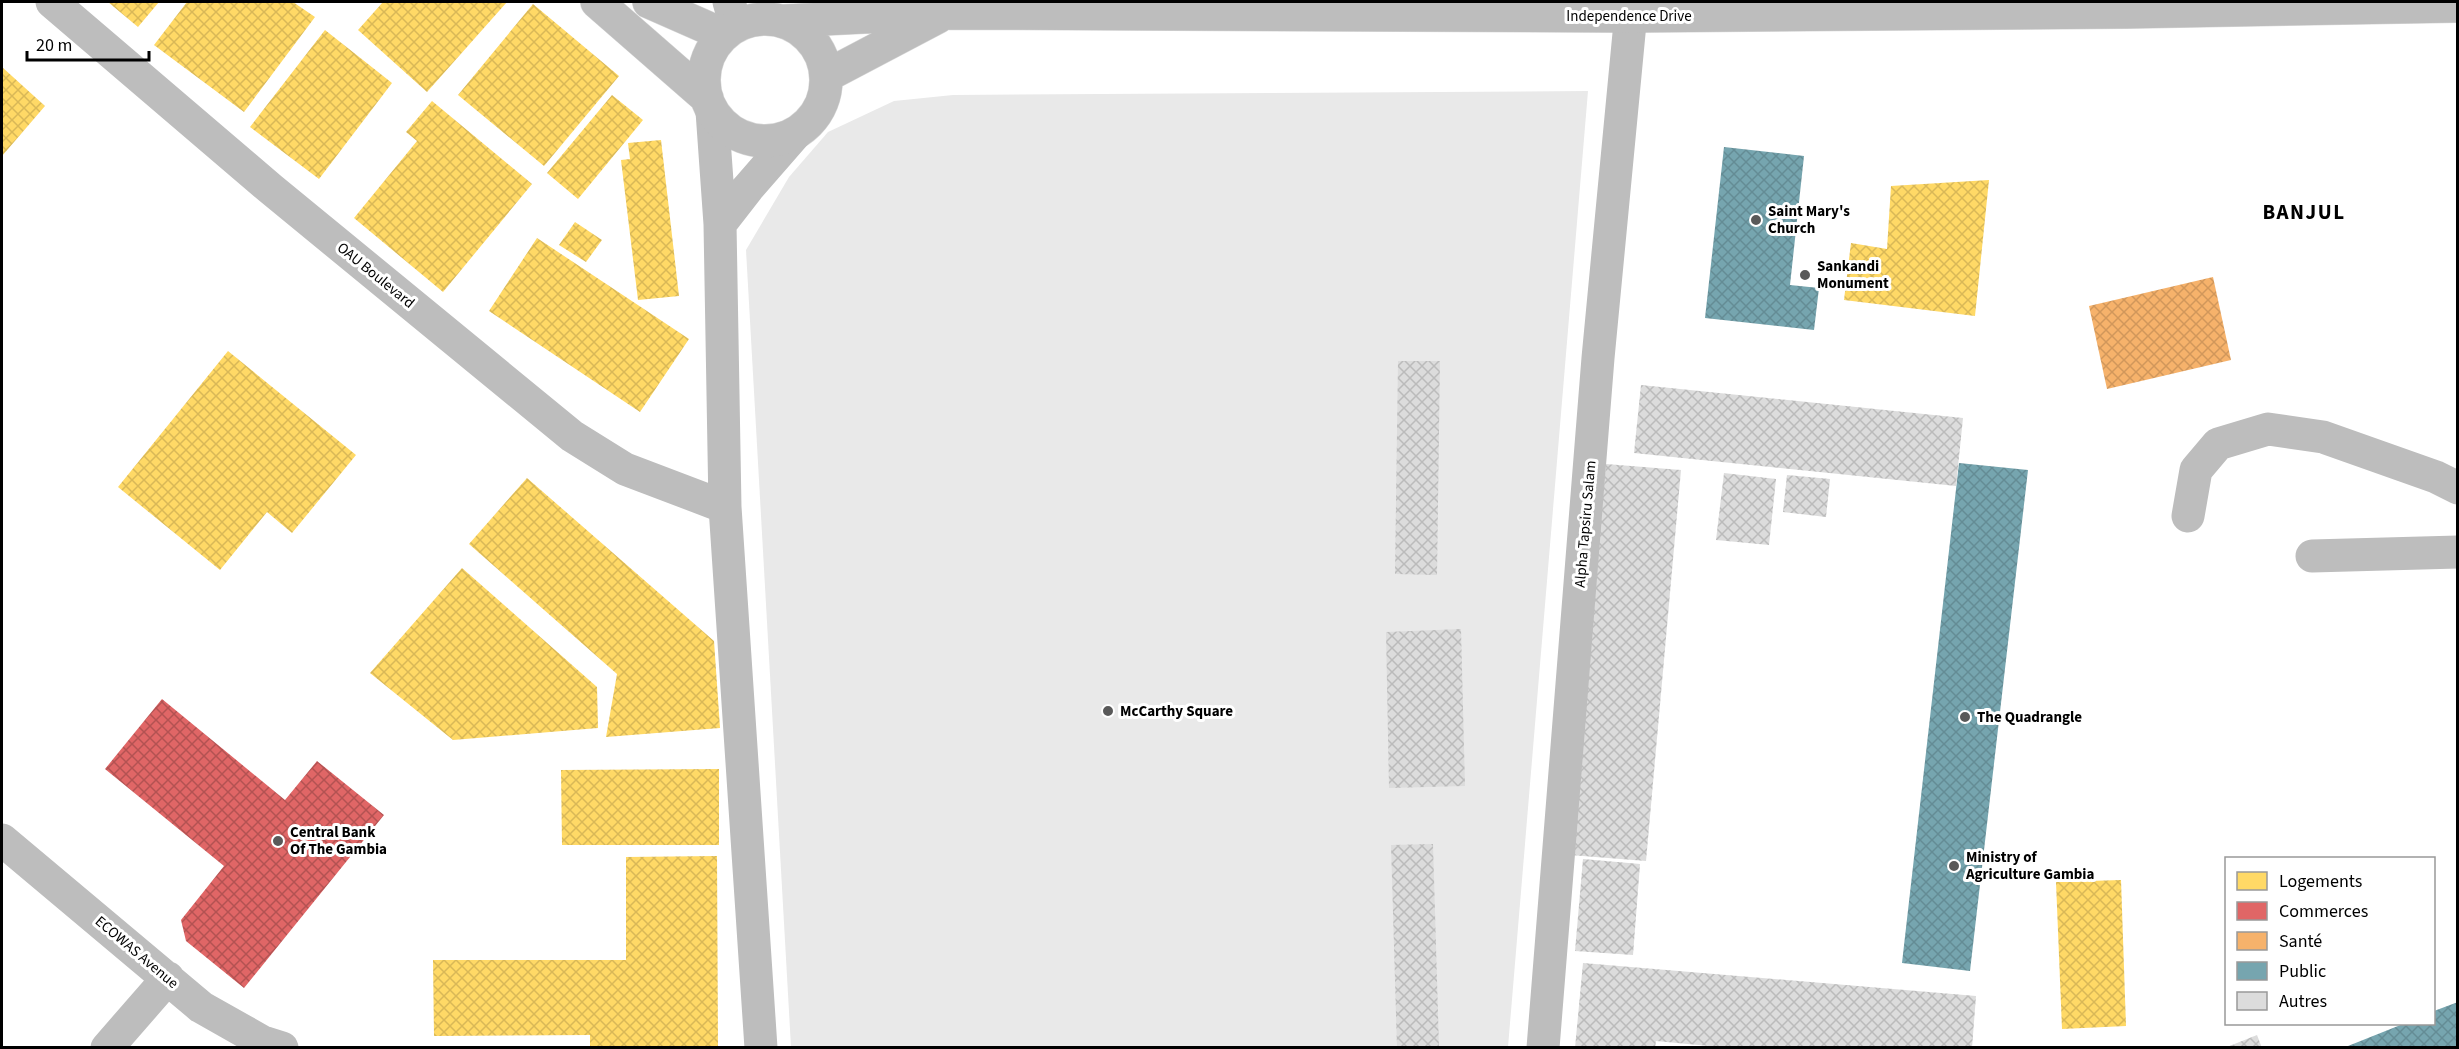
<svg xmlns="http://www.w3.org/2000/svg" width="2459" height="1049" font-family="'Source Sans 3',sans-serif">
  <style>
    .garden { fill: #e9e9e9 }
    .homes { fill: url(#homes-cross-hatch) }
    .shops { fill: url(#shops-cross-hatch) }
    .health { fill: url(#health-cross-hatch) }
    .public { fill: url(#public-cross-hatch) }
    .building { fill: url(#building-cross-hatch) }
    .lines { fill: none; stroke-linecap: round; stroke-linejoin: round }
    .highway-casing { stroke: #dbdbdb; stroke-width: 34 }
    .minor { stroke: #bdbdbd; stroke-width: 33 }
    .highway { stroke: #bdbdbd; stroke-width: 33 }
    .poi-dot { fill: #595959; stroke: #fff; stroke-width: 2 }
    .labels { text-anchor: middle; stroke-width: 6; stroke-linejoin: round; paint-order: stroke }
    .street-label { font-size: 15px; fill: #000; stroke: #fff }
    .poi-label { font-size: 15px; font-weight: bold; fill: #000; stroke: #fff; text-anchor: start }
    .district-label { font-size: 21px; font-weight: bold; letter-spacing: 1.5px; fill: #000; stroke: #fff }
  </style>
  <defs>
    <pattern id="homes-cross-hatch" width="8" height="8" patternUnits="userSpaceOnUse" patternTransform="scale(1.5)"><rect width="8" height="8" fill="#ffd966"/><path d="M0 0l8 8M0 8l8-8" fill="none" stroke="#d9b857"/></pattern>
    <pattern id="shops-cross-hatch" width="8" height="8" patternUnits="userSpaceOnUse" patternTransform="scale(1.5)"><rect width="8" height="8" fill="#e06666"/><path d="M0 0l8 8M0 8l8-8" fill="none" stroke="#b35252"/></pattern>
    <pattern id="health-cross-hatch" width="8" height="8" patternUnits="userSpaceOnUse" patternTransform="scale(1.5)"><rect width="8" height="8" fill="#f6b26b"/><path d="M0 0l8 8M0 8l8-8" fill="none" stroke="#d1975b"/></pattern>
    <pattern id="public-cross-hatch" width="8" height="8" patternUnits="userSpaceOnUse" patternTransform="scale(1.5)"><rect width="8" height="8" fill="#76a5af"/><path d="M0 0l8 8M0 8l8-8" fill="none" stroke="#648c95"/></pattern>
    <pattern id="building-cross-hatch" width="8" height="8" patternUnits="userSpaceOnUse" patternTransform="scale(1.5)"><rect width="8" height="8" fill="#dcdcdc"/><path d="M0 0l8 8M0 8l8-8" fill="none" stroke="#bbb"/></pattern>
  </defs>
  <rect width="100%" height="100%" fill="#fff"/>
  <!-- garden -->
  <path class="garden" d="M1588,91L1508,1047H791L746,250L789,177L828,132L894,101L953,95Z"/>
  <!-- homes -->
  <path class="homes" d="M108,2H159L138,27Z
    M187,2H293L315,17L244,112L154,45Z
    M383,2H507L427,92L358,30Z
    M533,4L619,76L544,166L458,95Z
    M325,30L392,83L319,179L250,127Z
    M2,67L45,106L2,156Z
    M612,95L643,120L578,199L547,173Z
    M432,101L532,184L443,292L354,218L417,141L406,132Z
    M661,140L679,296L638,300L621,160L630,159L628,143Z
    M1989,180L1975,316L1844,300L1851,243L1887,249L1891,186Z
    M575,222L602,240L586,262L559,245Z
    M537,238L689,339L640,412L489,311Z
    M228,351L356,455L292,533L267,512L220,570L118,487Z
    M527,478L714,641L720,728L606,737L617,674L469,544Z
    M462,568L597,687L598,728L453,740L370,673Z
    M719,769V845H562L561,770Z
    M717,856L718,1048H590V1035L434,1036L433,960H626V857Z
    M2121,880L2126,1026L2062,1029L2056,882Z"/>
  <!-- shops -->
  <path class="shops" d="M162,699L285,800L317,761L384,815L244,988L186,941L181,920L224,866L105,769Z"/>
  <!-- health -->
  <path class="health" d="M2213,277L2231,360L2107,389L2089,306Z"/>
  <!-- public -->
  <path class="public" d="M1724,147L1804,156L1790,285L1819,288L1814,330L1705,318Z
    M1959,463L2028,470L1970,971L1902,963Z
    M2458,1002V1048H2343L2403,1024H2434V1011Z"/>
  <!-- building -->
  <path class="building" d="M1398,361H1440L1437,575L1395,574Z
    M1641,385L1963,418L1956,486L1634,453Z
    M1606,464L1681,470L1646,861L1570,855Z
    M1724,473L1776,479L1769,545L1716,540Z
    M1787,475L1830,479L1826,517L1783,512Z
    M1461,629L1465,786L1389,788L1386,632Z
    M1433,844L1439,1048H1397L1391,845Z
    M1583,859L1640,864L1633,955L1575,951Z
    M1583,963L1976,996L1972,1048H1730L1656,1041L1655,1048H1575Z
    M2257,1035L2262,1048H2227V1047Z"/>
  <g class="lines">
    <defs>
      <path id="highway" d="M597,2L707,98
        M649,2L724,35
        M704 80a61 61 0 1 1 122 0a61 61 0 1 1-122 0Z
        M784,21L945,13L1631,16L2126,12L2458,6
        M826,76L938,17"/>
    </defs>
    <!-- highway casing -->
    <use href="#highway" class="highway-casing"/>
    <!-- minor -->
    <path class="minor" d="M52,2L271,189L572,436L625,469L725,507
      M729,2L736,26
      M712,111L720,224L725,507L761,1048
      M720,224L748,188L796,133
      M2188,516L2196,470L2218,444L2268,429L2323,437L2436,477L2458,488
      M2312,556L2458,552
      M2,840L201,1007L263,1042L282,1048
      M107,1048L168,978
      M1543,1048L1598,358L1632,2"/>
    <!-- highway -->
    <use href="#highway" class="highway"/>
  </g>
  <!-- markers -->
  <g class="poi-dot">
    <circle cx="1756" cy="220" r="6"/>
    <circle cx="1805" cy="275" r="6"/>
    <circle cx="1108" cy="711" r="6"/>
    <circle cx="1965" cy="717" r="6"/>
    <circle cx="278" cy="841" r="6"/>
    <circle cx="1954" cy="866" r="6"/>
  </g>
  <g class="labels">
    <!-- street labels -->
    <g class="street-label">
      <text x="1629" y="21">Independence Drive</text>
      <text transform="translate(376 275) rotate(39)" y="5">OAU Boulevard</text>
      <text transform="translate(1585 524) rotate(-85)" y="5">Alpha Tapsiru Salam</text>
      <text transform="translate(137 952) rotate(40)" y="5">ECOWAS Avenue</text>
    </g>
    <!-- poi labels -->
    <g class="poi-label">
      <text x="1768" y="216">Saint Mary's<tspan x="1768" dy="17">Church</tspan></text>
      <text x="1817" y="271">Sankandi<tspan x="1817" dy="17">Monument</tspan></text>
      <text x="1120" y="716">McCarthy Square</text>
      <text x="1977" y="722">The Quadrangle</text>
      <text x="290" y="837">Central Bank<tspan x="290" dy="17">Of The Gambia</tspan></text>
      <text x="1966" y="862">Ministry of<tspan x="1966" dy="17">Agriculture Gambia</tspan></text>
    </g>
    <!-- district labels -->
    <g class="district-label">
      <text x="2304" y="219">BANJUL</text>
    </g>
  </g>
  <!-- border -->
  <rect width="2459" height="1049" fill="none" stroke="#000000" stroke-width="6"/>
  <!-- legend -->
  <rect x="2225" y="857" width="210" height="168" fill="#ffffff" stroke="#999999" stroke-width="1.5"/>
  <rect x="2237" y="872" width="30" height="18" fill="#ffd966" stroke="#999999" stroke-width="1.5"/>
  <text x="2279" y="887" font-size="18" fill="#000000">Logements</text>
  <rect x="2237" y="902" width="30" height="18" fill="#e06666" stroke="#999999" stroke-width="1.5"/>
  <text x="2279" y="917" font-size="18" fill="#000000">Commerces</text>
  <rect x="2237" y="932" width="30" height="18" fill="#f6b26b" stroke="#999999" stroke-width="1.5"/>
  <text x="2279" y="947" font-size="18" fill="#000000">Santé</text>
  <rect x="2237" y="962" width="30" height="18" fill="#76a5af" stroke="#999999" stroke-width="1.5"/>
  <text x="2279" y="977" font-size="18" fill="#000000">Public</text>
  <rect x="2237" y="992" width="30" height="18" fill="#dcdcdc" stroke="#999999" stroke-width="1.5"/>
  <text x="2279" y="1007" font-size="18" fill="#000000">Autres</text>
  <!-- scale -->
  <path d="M27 51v9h122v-9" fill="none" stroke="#000000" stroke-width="3"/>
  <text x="36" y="51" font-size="18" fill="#000000" stroke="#ffffff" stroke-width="4.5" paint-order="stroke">20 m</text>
</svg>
